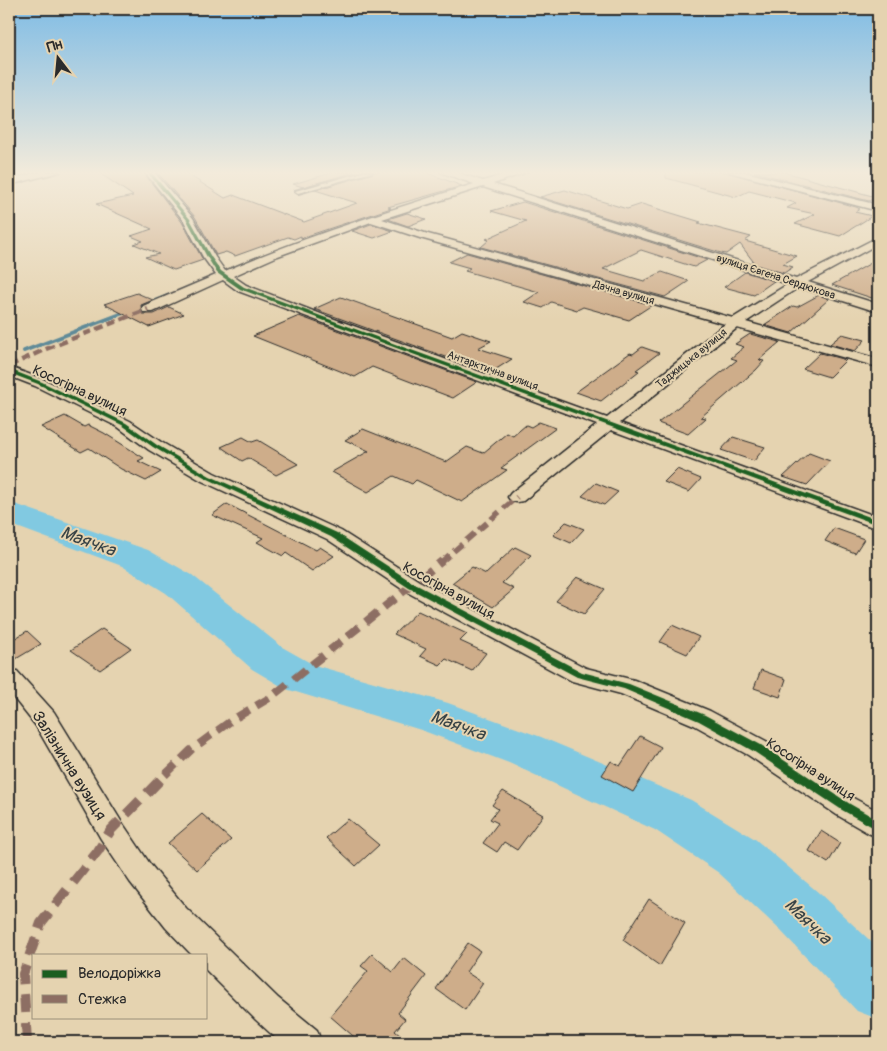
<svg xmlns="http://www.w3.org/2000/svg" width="887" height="1051" font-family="Pangolin,sans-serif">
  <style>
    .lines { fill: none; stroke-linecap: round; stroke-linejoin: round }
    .stream { stroke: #5f8a98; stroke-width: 4 }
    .river { fill: #81c9e1; fill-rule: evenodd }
    .building { fill: #cead8a; stroke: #2b2b2b }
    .lane-casing { stroke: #2b2b2b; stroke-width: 4 }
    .street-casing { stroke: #2b2b2b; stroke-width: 3 }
    .lane { fill: #e5d3b0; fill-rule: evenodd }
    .street { fill: #e5d3b0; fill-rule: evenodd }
    .quiet-far3 { stroke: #8d6e63; stroke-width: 4.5; stroke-dasharray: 9 4.5; stroke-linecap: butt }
    .quiet-far2 { stroke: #8d6e63; stroke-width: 5.5; stroke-dasharray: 11 5.5; stroke-linecap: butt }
    .quiet-far1 { stroke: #8d6e63; stroke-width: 8; stroke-dasharray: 15 8; stroke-linecap: butt }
    .quiet { stroke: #8d6e63; stroke-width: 10; stroke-dasharray: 19 10; stroke-linecap: butt }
    .cycleway-casing { stroke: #e5d3b0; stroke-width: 3 }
    .cycleway { fill: #1b5e20; fill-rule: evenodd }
    .labels { text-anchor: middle; stroke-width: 4; stroke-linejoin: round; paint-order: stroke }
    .far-street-label { font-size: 11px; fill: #2b2b2b; stroke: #e5d3b0 }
    .street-label { font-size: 14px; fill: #2b2b2b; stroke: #e5d3b0 }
    .near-street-label { font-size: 16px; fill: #2b2b2b; stroke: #e5d3b0 }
    .near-water-label { font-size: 18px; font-style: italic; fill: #384346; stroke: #e5d3b0 }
  </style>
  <rect width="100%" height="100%" fill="#e5d3b0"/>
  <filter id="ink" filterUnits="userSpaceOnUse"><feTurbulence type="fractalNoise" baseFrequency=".02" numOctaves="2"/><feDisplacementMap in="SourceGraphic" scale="10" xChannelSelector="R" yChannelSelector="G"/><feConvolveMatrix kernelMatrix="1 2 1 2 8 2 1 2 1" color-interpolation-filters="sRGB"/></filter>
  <g filter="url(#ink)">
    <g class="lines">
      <!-- stream -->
      <path class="stream" d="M24,351L170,295"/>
      <!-- river -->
      <path class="river" d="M9,502L148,550L192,575L282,647L314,665L448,703L541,737L691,800L755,839L819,893L878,948V1019L857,1011L781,931L719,873L655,830L509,763L421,730L286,689L252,669L166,593L122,566L9,524Z"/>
    </g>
    <!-- building -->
    <path class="building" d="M98,172H143L182,222L203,260L174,270L145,257L159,254L134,244L143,241L131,236L152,229L96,204L133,196Z
      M157,172H184L225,198L233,195L304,222L357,203L315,190L374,172H425L462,186L388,207L391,208L301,238V236L294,239L288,237L235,256L226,252L216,255L195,217Z
      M334,172H355L303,187L293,184Z
      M666,172H727L856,207L860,209L855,212L872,216L840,236L795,224L815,214L787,208L796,203L749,191L736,197L666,178Z
      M754,172H784L876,197L869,201Z
      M565,190L627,209L642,204L701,222L698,223L751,237L745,241L797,256L783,264L793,267L784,273L756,265L740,244L726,254L721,253L540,197Z
      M523,202L707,260L694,267L641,250L603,269L644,281L662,272L689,281L665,297L481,247L489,240L486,239L526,221L491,211Z
      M407,213L426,219L408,226L388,219Z
      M371,224L393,231L374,238L352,231Z
      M467,253L652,305L629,320L583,307L577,310L551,302L543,308L524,302L539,292L465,271L470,268L449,262Z
      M878,259V300L832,285Z
      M745,272L774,281L754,295L724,287Z
      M137,293L153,300L141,305L142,314H154L169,307L184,314L149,327L104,304Z
      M819,295L829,299L791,333L764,325L793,306L797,307Z
      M341,297L452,337L462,331L491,341L478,348L512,359L490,373L314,309Z
      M299,316L477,382L453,398L372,367L355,377L253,336Z
      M750,334L780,342L759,360L764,361L756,370L701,417L706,418L688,434L658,423L737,360L731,358L744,347L735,344Z
      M842,334L865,340L855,351L830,344Z
      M642,347L659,353L636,370L639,371L601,401L576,392L630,353L633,354Z
      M820,353L846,360L829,377L803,369Z
      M65,416L84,427L88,425L104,433L144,458L138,461L161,472L146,481L121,469L89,448L81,452L41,427Z
      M539,422L556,428L501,468L507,470L462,502L416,480L412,484L394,476L368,492L332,472L369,451L345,440L363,429L446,462L467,447L483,453L507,433L513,436L526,425L531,427Z
      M243,437L252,442L258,440L298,464L276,475L248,458L242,461L221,447Z
      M733,437L765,447L754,461L721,450Z
      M809,453L830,461L807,485L783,477Z
      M677,469L701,479L689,492L664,482Z
      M596,483L618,492L604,505L582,496Z
      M227,504L316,550L320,547L334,556L312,571L286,553L283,556L257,542L263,538L212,515Z
      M566,522L584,529L571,543L553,535Z
      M834,528L864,539L855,553L825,541Z
      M515,547L531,555L502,583L514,589L493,607L452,583L472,567L486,574Z
      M577,577L605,589L584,614L556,601Z
      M418,611L467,634L460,641L486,653L472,671L446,659L440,665L420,656L426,649L394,634Z
      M672,625L699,637L687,654L660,642Z
      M102,629L131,648L100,670L71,650Z
      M27,631L41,644L9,663V642Z
      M761,670L786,679L780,697L754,688Z
      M640,736L661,747L633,792L602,775L611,761L620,766Z
      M503,791L543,815L517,850L504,842L497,852L483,843L498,823L490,819L498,809L492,805Z
      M202,814L231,840L197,870L168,843Z
      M348,819L379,845L356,866L326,838Z
      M821,831L840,843L828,863L809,851Z
      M649,899L685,923L660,966L623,940Z
      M468,943L480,951L466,972L483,983L465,1010L436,989Z
      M372,954L393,972L404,958L426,976L398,1013L405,1019L395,1031L408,1042H360L330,1016L368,971L361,966Z"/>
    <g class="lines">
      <defs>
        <path id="lane" d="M363,172H372L298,193L295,191Z"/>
        <path id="street" d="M41,172H60L9,185V179Z
          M145,172H154L193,218L215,257L225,271C306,236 390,210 474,184L440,172H455L483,181L512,172H527L493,184L796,279L878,237V244L808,282L878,304V312L799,287L746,322L878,359V367L737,328L620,423L878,517V529L611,430L523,501L517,502L511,501L508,497L511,493L597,425L238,291L223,280L153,312H143L142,309L143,306L216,275L203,257L184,221ZM483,187L788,284L733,318L428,234L382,219ZM371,222L420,238L725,324L607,418L326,316L246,285L233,276L278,256Z
          M729,172H745L878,205V211Z
          M9,367L45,380L130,421L161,442L214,473L341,531L419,581L586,668L634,680L710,711L766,741L855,799L878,811V837L868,833L837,815L748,755L694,725L621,694L572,681L405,591L327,539L202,481L149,450L118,427L35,386L9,376Z
          M9,668L17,671L54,712L121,821L150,864L186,908L278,998L317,1030L321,1042H280L256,1020L206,970V955H192L166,928L130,882L101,839L36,726L9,692Z"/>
      </defs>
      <!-- lane casing -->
      <use href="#lane" class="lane-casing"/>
      <!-- street casing -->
      <use href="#street" class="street-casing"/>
      <!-- lane -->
      <use href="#lane" class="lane"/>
      <!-- street -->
      <use href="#street" class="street"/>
      <!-- quiet-far3 -->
      <path class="quiet-far3" d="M9,366L46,349L148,309"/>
      <!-- quiet-far2 -->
      <path class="quiet-far2" d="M441,562L517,497"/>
      <!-- quiet-far1 -->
      <path class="quiet-far1" d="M165,775L191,750L232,720L271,697L442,561"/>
      <!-- quiet -->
      <path class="quiet" d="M27,1042L23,974L41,923L98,851L111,830L166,774"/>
      <defs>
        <path id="cycleway" d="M147,172H151L190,219L211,257L221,271L244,287L403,347L878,520V525L399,349L240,289L217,273L207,257L187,220Z
          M9,369L42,382L126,423L157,445L210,476L337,533L415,584L582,672L629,684L705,715L761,745L850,804L878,820V830L842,810L753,751L699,721L624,689L577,677L409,588L331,537L206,478L153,447L122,425L38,384L9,373Z"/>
      </defs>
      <!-- cycleway casing -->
      <use href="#cycleway" class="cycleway-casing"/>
      <!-- cycleway -->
      <use href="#cycleway" class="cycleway"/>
    </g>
  </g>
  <!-- sky -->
  <linearGradient id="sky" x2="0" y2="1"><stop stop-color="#7fbce5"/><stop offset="0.54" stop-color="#f3ebdb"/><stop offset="1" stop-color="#f3ebdb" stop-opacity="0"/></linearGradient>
  <rect width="887" height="320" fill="url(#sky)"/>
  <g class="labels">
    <!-- far-street labels -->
    <g class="far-street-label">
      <text transform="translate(776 276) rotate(18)" y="4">вулиця Євгена Сердюкова</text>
      <text transform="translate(624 292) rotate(16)" y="4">Дачна вулиця</text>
      <text transform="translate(691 358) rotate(-39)" y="4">Таджицька вулиця</text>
      <text transform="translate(493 370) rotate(20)" y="4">Антарктична вулиця</text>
    </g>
    <!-- street labels -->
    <g class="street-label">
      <text transform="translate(80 390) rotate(25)" y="5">Косогірна вулиця</text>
      <text transform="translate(449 590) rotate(29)" y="5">Косогірна вулиця</text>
      <text transform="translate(811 769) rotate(33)" y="5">Косогірна вулиця</text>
    </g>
    <!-- near-street labels -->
    <g class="near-street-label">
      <text transform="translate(70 765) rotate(58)" y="6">Залізнична вузиця</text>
    </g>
    <!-- near-water labels -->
    <g class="near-water-label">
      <text transform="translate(88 541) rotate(20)" y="6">Маячка</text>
      <text transform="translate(458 725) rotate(20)" y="6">Маячка</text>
      <text transform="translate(808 921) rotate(44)" y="6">Маячка</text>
    </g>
  </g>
  <!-- margin -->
  <rect width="887" height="1051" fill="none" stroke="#e5d3b0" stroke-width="30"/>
  <rect x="15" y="15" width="857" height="1021" fill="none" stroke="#2b2b2b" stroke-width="2" filter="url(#ink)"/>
  <!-- legend -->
  <rect x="32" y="954" width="175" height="65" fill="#e5d3b0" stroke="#9b907b"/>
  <rect x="42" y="970" width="25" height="8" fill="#1b5e20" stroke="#9b907b"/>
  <text x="78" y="978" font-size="15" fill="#2b2b2b">Велодоріжка</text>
  <rect x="42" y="995" width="25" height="8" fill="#8d6e63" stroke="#9b907b"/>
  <text x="78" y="1004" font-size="15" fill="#2b2b2b">Стежка</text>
  <!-- north arrow -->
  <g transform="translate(58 58) rotate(344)" stroke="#e5d3b0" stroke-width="4" paint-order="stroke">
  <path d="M0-4L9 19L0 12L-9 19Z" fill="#2b2b2b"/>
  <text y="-8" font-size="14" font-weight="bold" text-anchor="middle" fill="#2b2b2b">Пн</text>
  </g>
</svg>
